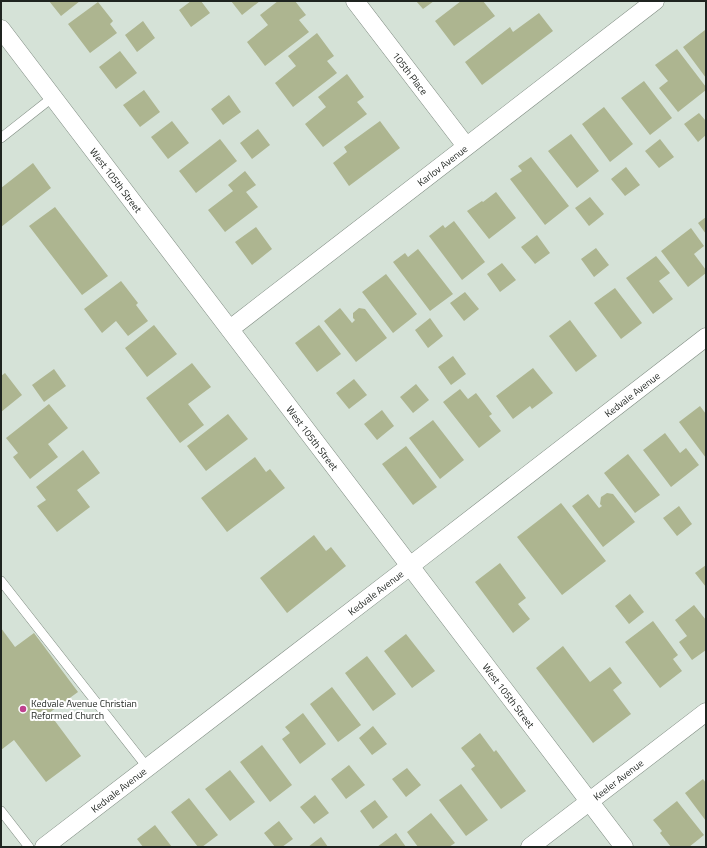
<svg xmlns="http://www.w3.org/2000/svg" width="707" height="848" font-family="'Titillium Web',sans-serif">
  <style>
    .building { fill: #adb590 }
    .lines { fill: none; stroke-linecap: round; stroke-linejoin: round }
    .service-casing { stroke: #7f8b81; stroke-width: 10 }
    .minor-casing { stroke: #7f8b81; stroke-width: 19 }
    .service { stroke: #fff; stroke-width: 9 }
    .minor { stroke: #fff; stroke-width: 18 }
    .poi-dot { fill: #bf418e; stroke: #fff; stroke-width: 1.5 }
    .labels { text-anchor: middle; stroke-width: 4; stroke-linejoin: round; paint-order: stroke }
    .street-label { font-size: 10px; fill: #1f2420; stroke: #fff }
    .poi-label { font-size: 10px; fill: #1f2420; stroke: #fff; text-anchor: start }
  </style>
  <rect width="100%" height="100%" fill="#d5e2d7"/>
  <!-- building -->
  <path class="building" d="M49,1H80L61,16Z
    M191,1H201L210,13L191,27L179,10Z
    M231,1H260L242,15Z
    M278,1H295L306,15L299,20L309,32L265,66L247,42L268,25L260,15Z
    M416,1H434L423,9Z
    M461,1H483L495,16L454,46L435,21Z
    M98,2L113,21L110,24L117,33L90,53L68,24Z
    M539,13L553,31L482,85L465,62L510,27L513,32Z
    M143,21L155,38L137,52L125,35Z
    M705,30L706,31V78L683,47Z
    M317,33L334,56L327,61L337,73L293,107L275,83L296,66L288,56Z
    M677,49L706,87V90L678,112L659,88L668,81L655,65Z
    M120,51L137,73L116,89L99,67Z
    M347,74L364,97L357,102L367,114L323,147L305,124L326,107L318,97Z
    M644,81L672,118L650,135L621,98Z
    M144,90L160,112L140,127L123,105Z
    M229,95L241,112L223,125L211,109Z
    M604,107L633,144L610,162L582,124Z
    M699,113L706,121V135L698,142L684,124Z
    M172,121L189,143L168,159L151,137Z
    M380,121L400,148L349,186L333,163L347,152L344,147Z
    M258,129L270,145L252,159L240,143Z
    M571,134L599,171L577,188L548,151Z
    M220,139L237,161L196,193L179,171Z
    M660,139L674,157L659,168L645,151Z
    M531,157L569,206L545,225L510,179L522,171L518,166Z
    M33,163L51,188L1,227V188Z
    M626,167L640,185L625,196L611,179Z
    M245,171L256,185L246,192L258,207L225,232L208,210L233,191L228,185Z
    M496,192L516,218L489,239L467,211L482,201L483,202Z
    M590,197L604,214L589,226L575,208Z
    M55,207L108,276L82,295L29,226Z
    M706,217V234L698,223Z
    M454,221L485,262L462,280L429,236L443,225L445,228Z
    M256,227L272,249L252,265L235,242Z
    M691,228L704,246L694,254L706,270V273L688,287L661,251Z
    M537,235L550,253L535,264L521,247Z
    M596,248L609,265L594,277L581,259Z
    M418,249L453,294L430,311L393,262L405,253L408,257Z
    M656,256L670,273L659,281L673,299L653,314L626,278Z
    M502,263L516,280L500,292L487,274Z
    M386,274L417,314L393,333L362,292Z
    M121,281L138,303L136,305L148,321L128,336L116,321L102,333L84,309Z
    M615,288L642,323L621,339L594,303Z
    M465,292L479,309L464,321L450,303Z
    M340,308L352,323L355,320L353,318V313L359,308L365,309L387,338L356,362L324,321Z
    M430,318L443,336L428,348L415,330Z
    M570,320L597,356L576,372L549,336Z
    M154,325L177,354L147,377L125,348Z
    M319,325L341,354L317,372L295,343Z
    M453,356L466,374L451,385L438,367Z
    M192,363L211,387L188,404L204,425L180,443L146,398Z
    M533,368L553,393L532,409L530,406L513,419L496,396Z
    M54,369L66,386L44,402L32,385Z
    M5,373L22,395L1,412V376Z
    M354,379L367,395L349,409L336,393Z
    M416,384L429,400L413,413L400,397Z
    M460,389L468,399L476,393L492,414L489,416L501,431L479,448L443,402Z
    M49,404L68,428L48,444L58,457L30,479L13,457L18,453L6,438Z
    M700,406L706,414V458L679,422Z
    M382,410L394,426L377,440L364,424Z
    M228,414L248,439L206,471L187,446Z
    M433,420L464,460L440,479L409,438Z
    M665,433L680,453L686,448L699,465L671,487L643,450Z
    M406,446L437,487L413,505L382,464Z
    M83,450L100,473L77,490L90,507L57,532L37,506L46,500L36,487Z
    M628,454L660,495L635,513L604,473Z
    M255,457L266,472L270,469L285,488L227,532L201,498Z
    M607,493L613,494L635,522L603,547L572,506L588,494L599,508L602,506L600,504L601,497Z
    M561,503L606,561L562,595L517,537Z
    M679,506L692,524L677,536L663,518Z
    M314,535L326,551L331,547L346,566L287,613L260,578Z
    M500,563L526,598L518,604L530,619L513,633L475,582Z
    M706,565V587L695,573Z
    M630,594L644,612L629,624L615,606Z
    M694,605L706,620V650L692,660L679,642L687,636L675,620Z
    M653,621L678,655L673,659L682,671L660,688L625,642Z
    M1,628L15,647L34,633L78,692L49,713L81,756L46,782L14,740L1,750Z
    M406,634L435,671L412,688L384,651Z
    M563,646L590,682L610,667L622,683L613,690L631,714L593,743L536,668Z
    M367,656L396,694L373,711L345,673Z
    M332,687L361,725L338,742L310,704Z
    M303,713L326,744L300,764L282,739L290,733L285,727Z
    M373,726L387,744L372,755L359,738Z
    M480,733L494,752L496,750L526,791L501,809L471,769L475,766L461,748Z
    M262,745L292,785L270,802L240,762Z
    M349,765L365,785L346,799L331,779Z
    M407,768L421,785L406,797L392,779Z
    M230,770L255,802L230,821L205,789Z
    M703,779L706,783V821L685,793Z
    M461,784L488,820L466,836L439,800Z
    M315,795L329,813L314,824L300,807Z
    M189,798L218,835L202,847H198L171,812Z
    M375,800L388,817L373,829L360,811Z
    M677,801L704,835L689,847H671L660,833L662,831L653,820Z
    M431,813L455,843L449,847H418L407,832Z
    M279,821L293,839L282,847H275L264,833Z
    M155,825L172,847H143L137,839Z
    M396,833L406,847H377Z
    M321,837L328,847H308Z"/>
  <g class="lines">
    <defs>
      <path id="service" d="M1,138L53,97
        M1,581L147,767
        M1,811L29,847"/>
      <g id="minor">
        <path id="s1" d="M355,1L466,146"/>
        <path id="s2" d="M1,29L624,847"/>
        <path id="s3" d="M230,329L655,1"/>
        <path id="s4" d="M44,847L410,566L706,337"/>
        <path id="s5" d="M530,847L706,712"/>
      </g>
    </defs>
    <!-- service casing -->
    <use href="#service" class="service-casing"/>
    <!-- minor casing -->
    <use href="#minor" class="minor-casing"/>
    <!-- service -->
    <use href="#service" class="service"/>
    <!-- minor -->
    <use href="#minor" class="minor"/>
  </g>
  <!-- markers -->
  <circle class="poi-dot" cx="23" cy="709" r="4"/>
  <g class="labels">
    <!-- street labels -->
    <g class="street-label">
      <text dy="4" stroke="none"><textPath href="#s1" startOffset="91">105th Place</textPath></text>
      <text dy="4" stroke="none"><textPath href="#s3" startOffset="268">Karlov Avenue</textPath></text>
      <text dy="4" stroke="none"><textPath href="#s2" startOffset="190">West 105th Street</textPath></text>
      <text dy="4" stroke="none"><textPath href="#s4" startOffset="742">Kedvale Avenue</textPath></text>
      <text dy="4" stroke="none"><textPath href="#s2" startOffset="514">West 105th Street</textPath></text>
      <text dy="4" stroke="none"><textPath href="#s4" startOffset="418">Kedvale Avenue</textPath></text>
      <text dy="4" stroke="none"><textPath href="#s2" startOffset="838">West 105th Street</textPath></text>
      <text dy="4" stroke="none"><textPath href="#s5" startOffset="111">Keeler Avenue</textPath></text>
      <text dy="4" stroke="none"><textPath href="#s4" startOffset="94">Kedvale Avenue</textPath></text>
    </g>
    <!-- poi labels -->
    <g class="poi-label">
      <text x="31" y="707">Kedvale Avenue Christian<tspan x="31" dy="12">Reformed Church</tspan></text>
    </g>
  </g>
  <!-- border -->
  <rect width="707" height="848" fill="none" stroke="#1f2420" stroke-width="4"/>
</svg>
